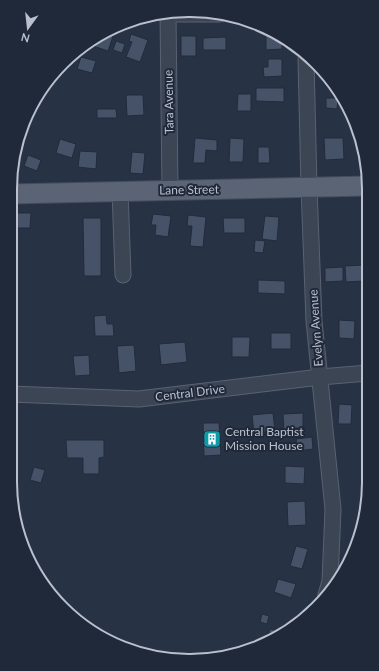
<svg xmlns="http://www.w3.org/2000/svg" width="379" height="671" font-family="Lato,sans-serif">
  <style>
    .building { fill: #465267; stroke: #222b3c }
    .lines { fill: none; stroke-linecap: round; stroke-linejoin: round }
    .minor-casing { stroke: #5a6271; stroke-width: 17 }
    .major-casing { stroke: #454d5d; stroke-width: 21 }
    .minor { stroke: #3c4554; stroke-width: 15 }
    .major { stroke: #5a6474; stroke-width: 19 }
    .labels { text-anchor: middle; stroke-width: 4; stroke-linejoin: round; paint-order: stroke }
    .street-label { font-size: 12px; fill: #bac0cd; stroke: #20293a }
    .poi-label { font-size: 12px; fill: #bac0cd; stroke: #20293a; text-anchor: start }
    .rim { fill: none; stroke: #bac0cd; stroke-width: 2 }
  </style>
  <rect width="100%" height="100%" fill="#273245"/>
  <!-- building -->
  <path class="building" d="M115,30L108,51L93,46L95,40Z
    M266,30L279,34L282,36V49L266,50Z
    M131,34L148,40L140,62L126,57L132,42L129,41Z
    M181,36H196V56H181Z
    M226,37V50H203V38Z
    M116,41L125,44L122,53L113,50Z
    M80,47L77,57L73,56Z
    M81,57L96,61L92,73L77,69Z
    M268,59H282V76L264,77L263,67H268Z
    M326,77L335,86H325Z
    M256,88H284V102L256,101Z
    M238,94H251V111H237Z
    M126,95H143L144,115L127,116Z
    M326,98H338L337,109L326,108Z
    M97,109H116L117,118H97Z
    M195,138L217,140V151L206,150L205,163H193Z
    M230,138L244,139L243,162H229Z
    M324,138H343L344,159L325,160Z
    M60,139L76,144L72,158L56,153Z
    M258,147H269L270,163H258Z
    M80,151L97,152L96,169L78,167Z
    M132,152L145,153L143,174L130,173Z
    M28,155L41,160L37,171L24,166Z
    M14,213H31L30,228H15Z
    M153,214L171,216L168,237L155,235L156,225H151Z
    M188,215L206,217L203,247L190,246L192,226H187Z
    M362,215H368V233H362Z
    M265,216L279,217L277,241L262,239Z
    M83,218H101V276H84Z
    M223,218H245V233H224Z
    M362,236H368V254H362Z
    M255,240L265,241L263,253L254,252Z
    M368,264V281H366L364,265Z
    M363,265L364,281L346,282L345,266Z
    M343,267V281L325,282V268Z
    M258,280L285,281V294L258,293Z
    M106,315L107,324H113L114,336H95L94,316Z
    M339,320L355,321L354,339L339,338Z
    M271,333H291V349H271Z
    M232,337H250L249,357H232Z
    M185,342L187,362L161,365L159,344Z
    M134,345L136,371L119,373L117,346Z
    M89,355L90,375L75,376L73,356Z
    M339,404L352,405L351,424H338Z
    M273,413L275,431L254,433L252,415Z
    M303,413V428H295V432H284L283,414Z
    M203,423H219L221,455L204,456Z
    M312,437L313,449L298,451L296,439Z
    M66,440H104V457L99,458V474H83V458H67Z
    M285,466L305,467L304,484L285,483Z
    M367,466H369V489L360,486Z
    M34,467L45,470L41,483L30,480Z
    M305,501L306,525L288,526L287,502Z
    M296,546L308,549L302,569L290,566Z
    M278,579L296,584L291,598L274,592Z
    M262,614L269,616L267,624L260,622Z
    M270,629L282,632L266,643Z"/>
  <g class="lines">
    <defs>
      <path id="minor" d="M168,14L170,190
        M173,14H220
        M306,59L309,187L314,321L333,509L330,581L326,595
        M120,191L123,275
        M10,394L139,399L320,377L368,373"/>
      <path id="major" d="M10,194L368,186"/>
    </defs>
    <!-- minor casing -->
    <use href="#minor" class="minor-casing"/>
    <!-- major casing -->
    <use href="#major" class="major-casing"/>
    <!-- minor -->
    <use href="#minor" class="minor"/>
    <!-- major -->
    <use href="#major" class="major"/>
  </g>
  <!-- icons -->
  <defs>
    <symbol id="building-square" viewBox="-11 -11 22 22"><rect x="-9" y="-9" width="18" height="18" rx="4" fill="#0f9aa8" stroke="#20293a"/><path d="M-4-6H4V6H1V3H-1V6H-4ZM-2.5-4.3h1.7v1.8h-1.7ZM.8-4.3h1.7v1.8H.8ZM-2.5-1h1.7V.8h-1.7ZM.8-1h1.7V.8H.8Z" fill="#fff"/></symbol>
  </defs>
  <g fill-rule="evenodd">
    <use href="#building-square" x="202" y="429" width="20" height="20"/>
  </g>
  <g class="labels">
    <!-- street labels -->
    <g class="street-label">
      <text transform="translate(169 102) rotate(-91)" y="4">Tara Avenue</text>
      <text transform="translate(189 190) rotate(-1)" y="4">Lane Street</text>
      <text transform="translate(316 328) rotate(-94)" y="4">Evelyn Avenue</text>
      <text transform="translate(190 393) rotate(-7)" y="4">Central Drive</text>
    </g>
    <!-- poi labels -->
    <g class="poi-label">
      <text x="225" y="436">Central Baptist<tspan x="225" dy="14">Mission House</tspan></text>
    </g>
  </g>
  <!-- crop -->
  <path d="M0 0H379V671H0ZM189 17H190A172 172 0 0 1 362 189V482A172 172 0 0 1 190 654H189A172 172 0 0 1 17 482V189A172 172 0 0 1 189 17Z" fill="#20293a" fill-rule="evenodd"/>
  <path class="rim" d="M189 17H190A172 172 0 0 1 362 189V482A172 172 0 0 1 190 654H189A172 172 0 0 1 17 482V189A172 172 0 0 1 189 17Z"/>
  <!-- north arrow -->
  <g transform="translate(28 28) rotate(195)" stroke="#20293a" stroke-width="3" paint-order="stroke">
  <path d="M0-3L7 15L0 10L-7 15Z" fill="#bac0cd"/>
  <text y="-6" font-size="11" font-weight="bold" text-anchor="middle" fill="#bac0cd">N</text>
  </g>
</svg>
